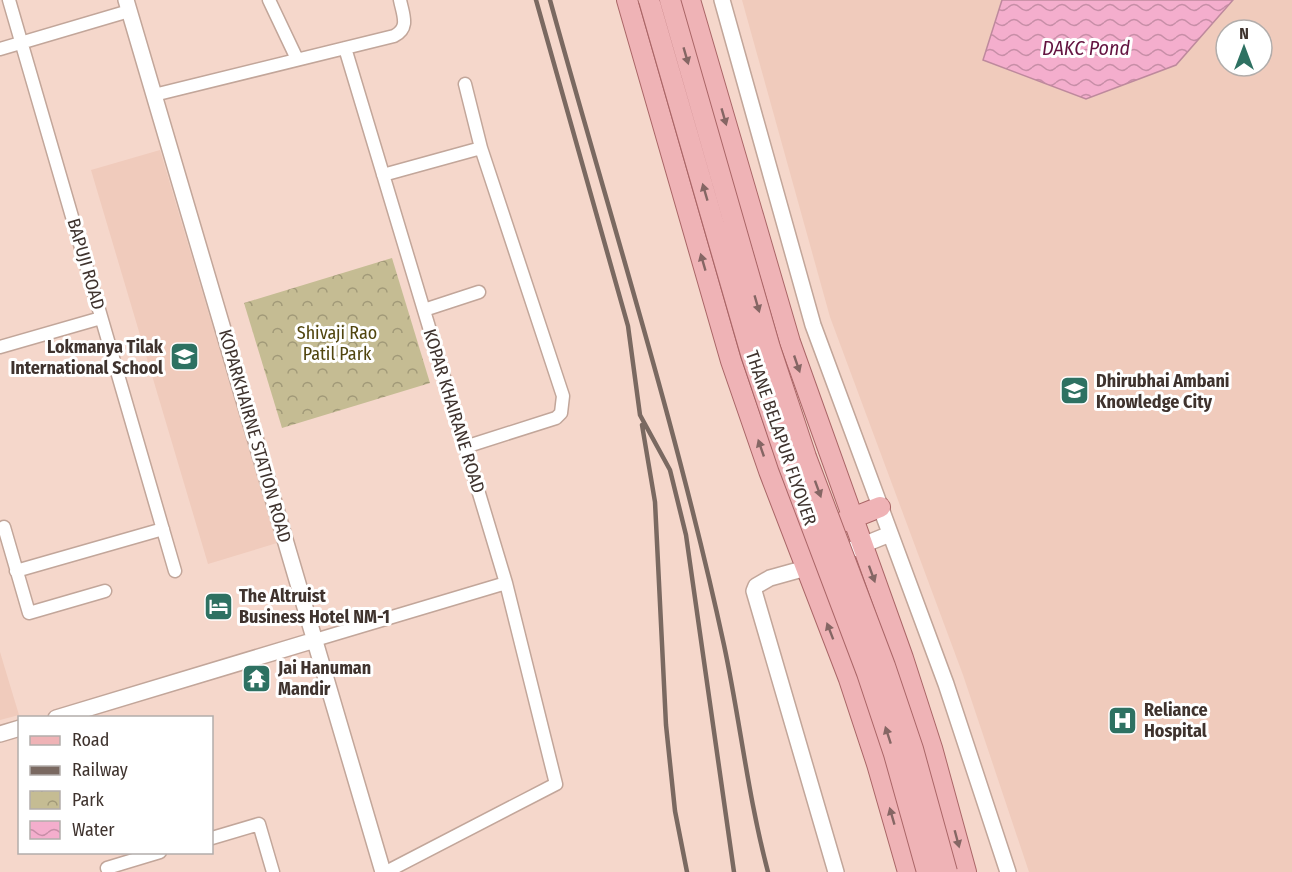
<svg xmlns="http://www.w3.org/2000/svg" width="1292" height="872" font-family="'Fira Sans Condensed',sans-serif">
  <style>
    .built { fill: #f0cbbc; fill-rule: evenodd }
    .park { fill: url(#park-crowns) }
    .water { fill: url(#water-waves); stroke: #be899d; stroke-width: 1.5 }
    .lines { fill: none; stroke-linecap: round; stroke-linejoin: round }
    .minor-casing { stroke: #c2a69a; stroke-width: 15 }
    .tertiary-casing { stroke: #c2a69a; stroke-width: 18 }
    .primary-casing { stroke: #aa6667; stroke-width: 22 }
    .minor { stroke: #fff; stroke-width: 12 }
    .tertiary { stroke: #fff; stroke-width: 15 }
    .primary { stroke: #efb3b6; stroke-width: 20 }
    .rail { stroke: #7a6961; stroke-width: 4.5 }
    .primary-bridge-casing { stroke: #aa6667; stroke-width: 22; stroke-linecap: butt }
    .primary-bridge { stroke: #efb3b6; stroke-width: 20 }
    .oneway { fill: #856664 }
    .labels { text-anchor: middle; stroke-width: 6; stroke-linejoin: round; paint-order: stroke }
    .street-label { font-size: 18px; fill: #3f332e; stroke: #fff }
    .park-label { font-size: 18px; fill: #51450e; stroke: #fff }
    .poi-label { font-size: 18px; font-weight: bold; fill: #3f332e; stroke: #fff; text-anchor: start }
    .water-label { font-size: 20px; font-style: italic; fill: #641441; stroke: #fff }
  </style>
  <defs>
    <pattern id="park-crowns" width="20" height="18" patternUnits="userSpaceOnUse" patternTransform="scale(1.5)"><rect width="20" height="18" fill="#c5bc93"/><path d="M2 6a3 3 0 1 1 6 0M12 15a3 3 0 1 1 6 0" fill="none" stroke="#a19978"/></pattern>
    <pattern id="water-waves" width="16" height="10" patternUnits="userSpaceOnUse" patternTransform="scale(1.5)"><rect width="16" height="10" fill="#f4aecd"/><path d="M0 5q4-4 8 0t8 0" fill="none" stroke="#c78ea7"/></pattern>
  </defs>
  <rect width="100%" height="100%" fill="#f5d7cb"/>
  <!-- built -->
  <path class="built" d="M742,0H1292V872H1029L963,675L830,317ZM1226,30H1262V66H1226Z
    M160,150L277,543L208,564L91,170Z
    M0,652L19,715L0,720Z"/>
  <!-- park -->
  <path class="park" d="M392,258L430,383L282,428L244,303Z"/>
  <!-- water -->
  <path class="water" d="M1002,0H1233L1176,65L1086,99L983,60Z"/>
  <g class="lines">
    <defs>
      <path id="minor" d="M9,0L175,571
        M269,0L297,59
        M0,49L129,11
        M465,84L481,148
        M154,95L394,36C410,28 403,15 400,0
        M383,175L481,148L563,396L561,413L556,418L465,447
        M424,310L479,292
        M0,347L101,318
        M4,527L29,613L105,591
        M16,571L163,529
        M315,640L506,583L345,48
        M212,838L259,824L273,872
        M109,872L107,868L160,852
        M386,872L556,784L506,583"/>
      <path id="tertiary" d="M126,0L383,872
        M722,0L813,325L946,684L1008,872
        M56,718L315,640
        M0,734L20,728
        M836,872L754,591L756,586L770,578L806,568L890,534"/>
      <path id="primary" d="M627,0L731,361L769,471L849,679L877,764L908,872
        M690,0L790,342L903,658L932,748L966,872
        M840,523L880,507"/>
    </defs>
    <!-- minor casing -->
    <use href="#minor" class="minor-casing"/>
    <!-- tertiary casing -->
    <use href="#tertiary" class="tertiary-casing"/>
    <!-- primary casing -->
    <use href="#primary" class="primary-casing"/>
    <!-- minor -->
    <use href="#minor" class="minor"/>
    <!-- tertiary -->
    <use href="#tertiary" class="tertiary"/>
    <!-- primary -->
    <use href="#primary" class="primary"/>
    <!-- rail -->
    <path class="rail" d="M536,0L628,326L640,415L670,470L686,535L734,872
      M550,0C609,214 677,427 724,645C740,720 748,797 768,872
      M642,425L655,502L666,725L675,811L687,872"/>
    <defs>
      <path id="primary-bridge" d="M649,0L751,354L788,464L867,673L894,754L927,872
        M670,0L770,348L806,457L885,666L913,749L947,872"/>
    </defs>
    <!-- primary-bridge casing -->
    <use href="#primary-bridge" class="primary-bridge-casing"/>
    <!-- primary-bridge -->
    <use href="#primary-bridge" class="primary-bridge"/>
  </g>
  <!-- one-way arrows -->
  <defs><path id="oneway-solid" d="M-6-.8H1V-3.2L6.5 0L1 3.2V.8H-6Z" transform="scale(1.5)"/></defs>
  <g class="oneway">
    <use href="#oneway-solid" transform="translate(686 56) rotate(74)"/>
    <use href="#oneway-solid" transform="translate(724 117) rotate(74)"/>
    <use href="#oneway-solid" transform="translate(705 192) rotate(-106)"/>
    <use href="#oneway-solid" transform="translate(703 262) rotate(-106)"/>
    <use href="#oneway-solid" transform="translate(757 304) rotate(74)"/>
    <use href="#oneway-solid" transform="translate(797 364) rotate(71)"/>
    <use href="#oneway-solid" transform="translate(761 448) rotate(-109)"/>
    <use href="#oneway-solid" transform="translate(818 489) rotate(70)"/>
    <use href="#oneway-solid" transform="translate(872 574) rotate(70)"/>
    <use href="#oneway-solid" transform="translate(830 631) rotate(-111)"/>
    <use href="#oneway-solid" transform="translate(888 735) rotate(-108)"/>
    <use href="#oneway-solid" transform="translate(892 816) rotate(-106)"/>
    <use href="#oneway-solid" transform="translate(957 839) rotate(75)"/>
  </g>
  <!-- icons -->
  <defs>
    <symbol id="school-square" viewBox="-11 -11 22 22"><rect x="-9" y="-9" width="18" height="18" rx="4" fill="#2e7162" stroke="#fff"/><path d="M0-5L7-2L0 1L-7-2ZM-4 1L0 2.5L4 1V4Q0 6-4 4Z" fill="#fff"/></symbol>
    <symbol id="university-square" viewBox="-11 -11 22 22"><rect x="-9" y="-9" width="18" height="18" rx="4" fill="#2e7162" stroke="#fff"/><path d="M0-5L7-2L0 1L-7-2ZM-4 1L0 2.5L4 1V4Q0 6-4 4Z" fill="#fff"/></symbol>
    <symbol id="hotel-square" viewBox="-11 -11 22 22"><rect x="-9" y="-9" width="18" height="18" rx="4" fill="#2e7162" stroke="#fff"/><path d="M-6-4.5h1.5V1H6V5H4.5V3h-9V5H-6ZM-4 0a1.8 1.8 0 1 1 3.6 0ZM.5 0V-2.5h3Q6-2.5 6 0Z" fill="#fff"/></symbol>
    <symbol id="temple-square" viewBox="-11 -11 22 22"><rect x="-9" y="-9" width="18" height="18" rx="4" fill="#2e7162" stroke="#fff"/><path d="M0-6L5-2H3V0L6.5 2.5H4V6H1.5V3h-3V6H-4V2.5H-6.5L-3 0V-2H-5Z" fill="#fff"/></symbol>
    <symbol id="hospital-square" viewBox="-11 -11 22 22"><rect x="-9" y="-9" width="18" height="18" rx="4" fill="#2e7162" stroke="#fff"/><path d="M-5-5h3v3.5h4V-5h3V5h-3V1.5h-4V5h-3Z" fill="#fff"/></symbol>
  </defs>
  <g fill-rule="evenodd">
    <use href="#school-square" x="168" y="340" width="33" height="33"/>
    <use href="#university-square" x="1058" y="374" width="33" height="33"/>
    <use href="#hotel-square" x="202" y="590" width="33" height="33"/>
    <use href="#temple-square" x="240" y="662" width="33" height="33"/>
    <use href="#hospital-square" x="1106" y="704" width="33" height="33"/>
  </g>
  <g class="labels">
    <!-- street labels -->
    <g class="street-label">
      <text transform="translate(86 264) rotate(74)" y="6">BAPUJI ROAD</text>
      <text transform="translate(454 411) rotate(73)" y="6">KOPAR KHAIRANE ROAD</text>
      <text transform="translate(255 436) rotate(74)" y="6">KOPARKHAIRNE STATION ROAD</text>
      <text transform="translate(781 438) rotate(71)" y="6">THANE BELAPUR FLYOVER</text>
    </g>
    <!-- park labels -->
    <g class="park-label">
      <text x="337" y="339">Shivaji Rao<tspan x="337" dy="21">Patil Park</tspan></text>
    </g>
    <!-- poi labels -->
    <g class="poi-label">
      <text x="163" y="353" text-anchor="end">Lokmanya Tilak<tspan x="163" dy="21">International School</tspan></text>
      <text x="1096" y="387">Dhirubhai Ambani<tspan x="1096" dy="21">Knowledge City</tspan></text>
      <text x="239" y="602">The Altruist<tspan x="239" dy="21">Business Hotel NM-1</tspan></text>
      <text x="278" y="674">Jai Hanuman<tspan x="278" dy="21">Mandir</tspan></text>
      <text x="1144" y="716">Reliance<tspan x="1144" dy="21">Hospital</tspan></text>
    </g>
    <!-- water labels -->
    <g class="water-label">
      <text x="1086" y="55">DAKC Pond</text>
    </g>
  </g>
  <!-- legend -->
  <rect x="18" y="716" width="195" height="138" fill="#ffffff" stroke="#b2adab" stroke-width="1.5"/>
  <rect x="30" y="736" width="30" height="9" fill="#efb3b6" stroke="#b2adab" stroke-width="1.5"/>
  <text x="72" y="746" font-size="18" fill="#3f332e">Road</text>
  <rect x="30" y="766" width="30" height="9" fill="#7a6961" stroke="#b2adab" stroke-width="1.5"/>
  <text x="72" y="776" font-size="18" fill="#3f332e">Railway</text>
  <rect x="30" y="791" width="30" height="18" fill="url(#park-crowns)" stroke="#b2adab" stroke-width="1.5"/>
  <text x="72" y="806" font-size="18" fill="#3f332e">Park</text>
  <rect x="30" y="821" width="30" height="18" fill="url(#water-waves)" stroke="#b2adab" stroke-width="1.5"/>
  <text x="72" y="836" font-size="18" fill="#3f332e">Water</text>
  <!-- north arrow -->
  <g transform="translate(1244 48)"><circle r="28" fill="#ffffff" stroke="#b2adab" stroke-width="1.5"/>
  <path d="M0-4.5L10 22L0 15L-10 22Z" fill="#2e7162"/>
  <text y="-9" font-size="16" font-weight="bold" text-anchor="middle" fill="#3f332e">N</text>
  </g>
</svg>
